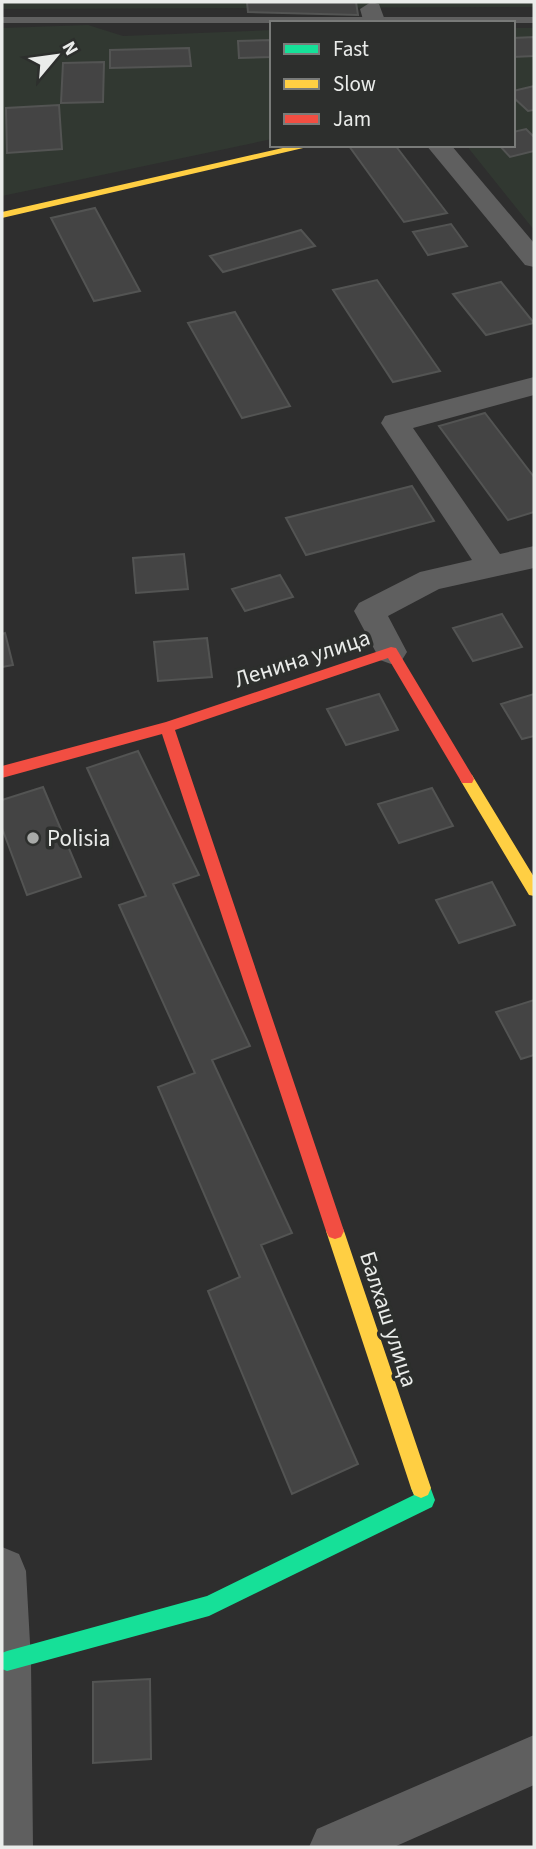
<svg xmlns="http://www.w3.org/2000/svg" width="536" height="1849" font-family="'Source Sans 3',sans-serif">
  <style>
    .built { fill: #313831 }
    .building { fill: #444; stroke: #535453; stroke-width: 2 }
    .lines { fill: none; stroke-linecap: round; stroke-linejoin: round }
    .lane { fill: #5f5f5f; fill-rule: evenodd }
    .street { fill: #5f5f5f; fill-rule: evenodd }
    .fast { fill: #16e098; fill-rule: evenodd }
    .slow { fill: #ffcf43; fill-rule: evenodd }
    .jam { fill: #f24e42; fill-rule: evenodd }
    .poi-dot { fill: #a8aaa8; stroke: #2d2f2d; stroke-width: 2.5 }
    .labels { text-anchor: middle; stroke-width: 7; stroke-linejoin: round; paint-order: stroke }
    .street-label { font-size: 23px; fill: #eaecea; stroke: #2d2f2d }
    .poi-label { font-size: 23px; fill: #eaecea; stroke: #2d2f2d; text-anchor: start }
  </style>
  <rect width="100%" height="100%" fill="#2e2e2e"/>
  <!-- built -->
  <path class="built" d="M2,2H534V7L2,9Z
    M88,25L123,36L272,30V139L2,196V28Z
    M513,28H534V230L466,145H513Z"/>
  <!-- building -->
  <path class="building" d="M247,2H356L358,15L248,12Z
    M534,37V56L513,57V38Z
    M272,40V57L239,58L238,41Z
    M189,48L191,66L110,68V50Z
    M104,62L103,102L61,103L63,63Z
    M534,86V110L528,111L513,97V91Z
    M59,105L62,149L7,153L6,108Z
    M526,129L534,137V151L510,157L499,145H513V132Z
    M395,145L447,213L404,222L349,146Z
    M95,208L140,291L94,301L51,218Z
    M451,224L467,246L428,255L413,232Z
    M301,230L315,246L223,272L210,256Z
    M377,280L440,371L393,382L333,290Z
    M501,282L534,323L486,335L453,294Z
    M235,312L290,406L242,418L188,323Z
    M485,413L534,477V512L508,520L439,426Z
    M412,486L434,521L306,555L286,518Z
    M184,554L188,589L136,593L133,558Z
    M280,575L293,597L245,611L232,589Z
    M502,614L522,647L473,661L453,628Z
    M5,633L13,665L2,667V634Z
    M207,638L212,677L158,681L154,642Z
    M379,694L398,730L346,745L327,709Z
    M534,694V736L522,739L501,704Z
    M138,751L199,875L173,884L250,1046L212,1060L292,1233L261,1245L358,1464L292,1494L208,1291L240,1277L158,1087L195,1073L119,905L146,896L87,768Z
    M43,787L81,877L27,895L2,828V800Z
    M432,788L453,826L399,843L378,804Z
    M492,882L515,925L459,943L436,900Z
    M534,1000V1055L521,1059L496,1012Z
    M150,1679L151,1759L93,1763V1682Z"/>
  <g class="lines">
    <!-- lane -->
    <path class="lane" d="M2,17H534V23H2Z"/>
    <!-- street -->
    <path class="street" d="M371,2L379,4L386,23H364L360,9Z
      M426,145H451L534,243V267L525,265Z
      M534,377V395L413,428L500,554L534,546V568L439,589L388,616L407,652L402,660L391,664L380,660L354,611L359,603L420,572L472,560L381,423L385,416Z
      M2,1547L19,1554L26,1571L31,1661L33,1847H2Z
      M534,1735V1785L394,1847H309L317,1829Z"/>
    <!-- fast -->
    <path class="fast" d="M421,1478L428,1481L435,1500L432,1507L209,1616L7,1671L2,1669V1653L7,1651L207,1596L414,1495L411,1488L414,1481Z"/>
    <!-- slow -->
    <path class="slow" d="M296,145H316L2,218V212Z
      M467,773L472,775L534,877V896L529,895L462,783L460,779Z
      M335,1223L341,1225L344,1231L431,1488L428,1495L421,1498L414,1495L411,1488L326,1231L329,1225Z"/>
    <!-- jam -->
    <path class="jam" d="M391,647L396,648L472,775L474,779L472,783H462L388,658L175,730L344,1231L341,1237L335,1239L329,1237L326,1231L162,734L2,778V766L166,722Z"/>
  </g>
  <!-- markers -->
  <circle class="poi-dot" cx="33" cy="838" r="7"/>
  <g class="labels">
    <!-- street labels -->
    <g class="street-label">
      <text transform="translate(302 658) rotate(-18)" y="8">Ленина улица</text>
      <text transform="translate(389 1319) rotate(72)" y="8">Балхаш улица</text>
    </g>
    <!-- poi labels -->
    <g class="poi-label">
      <text x="47" y="846">Polisia</text>
    </g>
  </g>
  <!-- border -->
  <rect width="536" height="1849" fill="none" stroke="#eaecea" stroke-width="7"/>
  <!-- legend -->
  <rect x="270" y="21" width="245" height="126" fill="#2d2f2d" stroke="#797b79" stroke-width="2"/>
  <rect x="284" y="44" width="35" height="10" fill="#16e098" stroke="#797b79" stroke-width="2"/>
  <text x="333" y="56" font-size="21" fill="#eaecea">Fast</text>
  <rect x="284" y="79" width="35" height="10" fill="#ffcf43" stroke="#797b79" stroke-width="2"/>
  <text x="333" y="91" font-size="21" fill="#eaecea">Slow</text>
  <rect x="284" y="114" width="35" height="10" fill="#f24e42" stroke="#797b79" stroke-width="2"/>
  <text x="333" y="126" font-size="21" fill="#eaecea">Jam</text>
  <!-- north arrow -->
  <g transform="translate(56 56) rotate(61)" stroke="#2d2f2d" stroke-width="5" paint-order="stroke">
  <path d="M0-5L12 26L0 18L-12 26Z" fill="#eaecea"/>
  <text y="-10" font-size="19" font-weight="bold" text-anchor="middle" fill="#eaecea">N</text>
  </g>
</svg>
